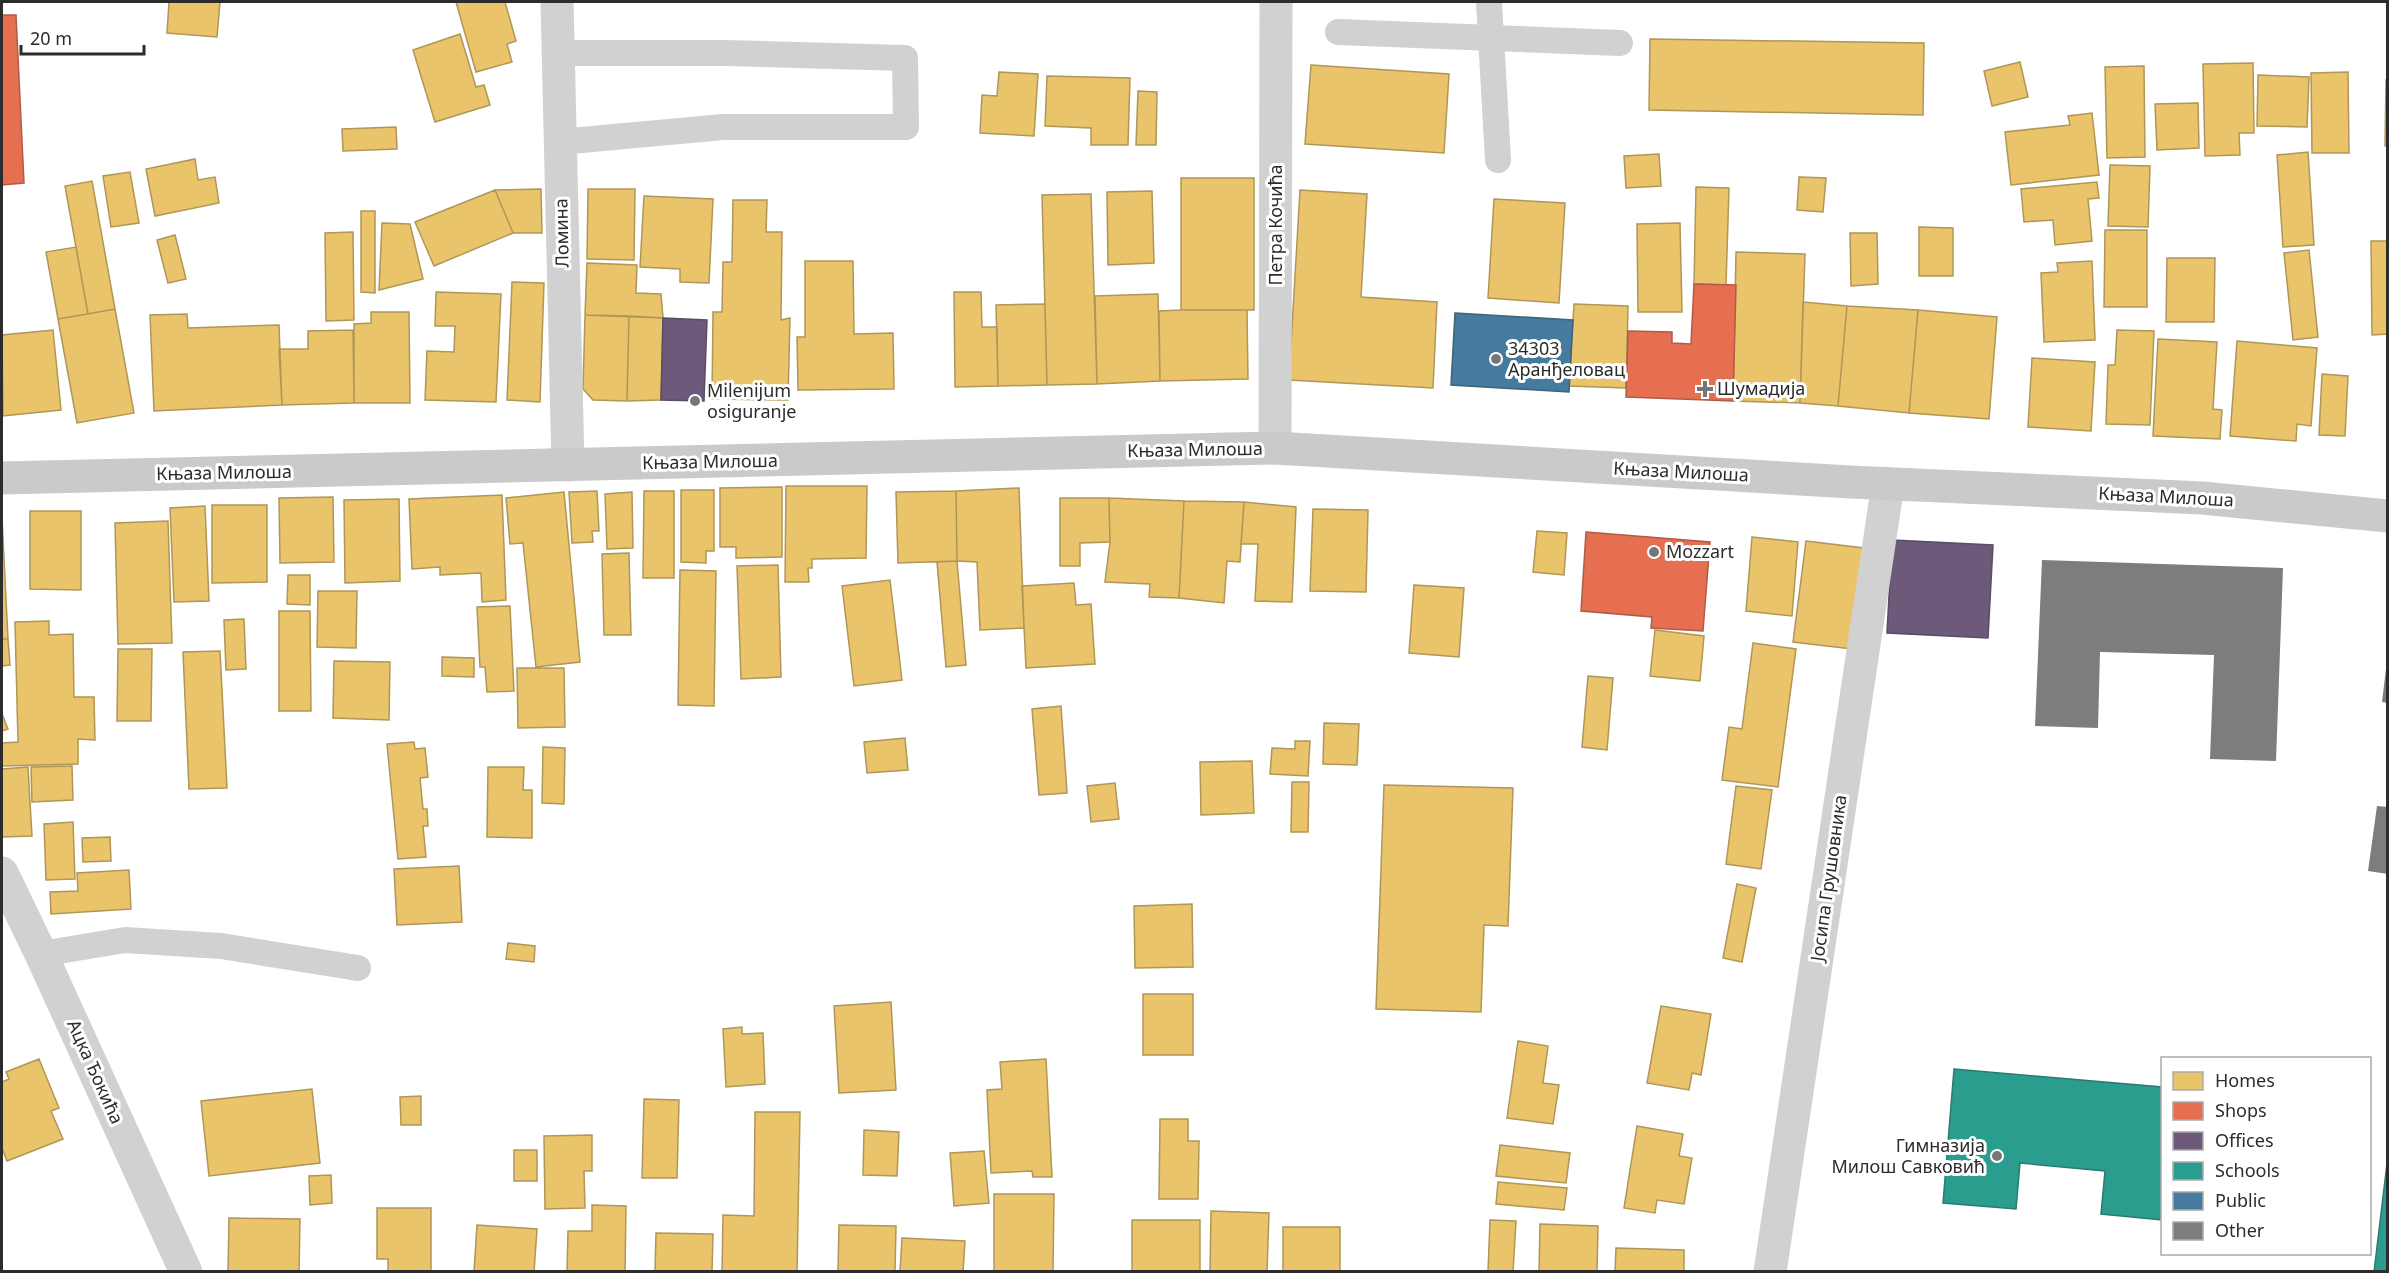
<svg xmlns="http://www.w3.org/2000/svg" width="2389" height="1273" font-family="'Noto Sans',sans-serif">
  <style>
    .homes { fill: #e9c46a; stroke: #b09657; stroke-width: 1.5 }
    .shops { fill: #e76f51; stroke: #af5b46; stroke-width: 1.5 }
    .offices { fill: #6d597a; stroke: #5a4c63; stroke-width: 1.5 }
    .schools { fill: #2a9d8f; stroke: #2b7b71; stroke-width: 1.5 }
    .public { fill: #457b9d; stroke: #3e637b; stroke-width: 1.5 }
    .building { fill: #7d7d7d }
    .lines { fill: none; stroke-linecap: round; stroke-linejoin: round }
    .lane { stroke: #d1d1d1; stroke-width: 26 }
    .street { stroke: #d1d1d1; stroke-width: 33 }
    .secondary { stroke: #cacaca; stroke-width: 33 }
    .poi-dot { fill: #767676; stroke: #fff; stroke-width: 2 }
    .labels { text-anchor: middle; stroke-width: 6; stroke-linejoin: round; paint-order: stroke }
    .street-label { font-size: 18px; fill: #2c2c2c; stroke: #fff }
    .poi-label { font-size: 18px; fill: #2c2c2c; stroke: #fff; text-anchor: start }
  </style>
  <rect width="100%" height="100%" fill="#fff"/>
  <!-- homes -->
  <path class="homes" d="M169,2H220L217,37L167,33Z
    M456,2H505L516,41L507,44L512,62L476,72Z
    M460,34L476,87L484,85L490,105L435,122L413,50Z
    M1650,39L1924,43L1923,115L1649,110Z
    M2020,62L2028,97L1992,106L1984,71Z
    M2253,63L2254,133H2239L2240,155L2205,156L2203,64Z
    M1311,65L1449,74L1444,153L1305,144Z
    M2144,66L2145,157L2107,158L2105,67Z
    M999,72L1038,74L1034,136L980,133L982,95L997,96Z
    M2348,72L2349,153H2312L2311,73Z
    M2258,75L2309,77L2307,127L2257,126Z
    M1047,76L1130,78L1128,145H1091V128L1045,126Z
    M2386,80H2388V146H2385Z
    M1138,91L1157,92L1156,145H1136Z
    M2198,103L2199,148L2157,150L2155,104Z
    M2092,113L2099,175L2011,185L2005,132L2070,125L2068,116Z
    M396,127L397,149L343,151L342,129Z
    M2308,152L2314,245L2283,247L2277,155Z
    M1659,154L1661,186L1626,188L1624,156Z
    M195,159L198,180L215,177L219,203L155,216L146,169Z
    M2110,165L2150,166L2148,227L2108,226Z
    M130,172L139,223L111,227L103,176Z
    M1799,177L1826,178L1823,212L1797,210Z
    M1181,178H1254V310H1181Z
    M92,181L115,309L88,314L65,186Z
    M2097,182L2099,198L2088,199L2092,241L2055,245L2053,220L2024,222L2021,189Z
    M1696,187L1729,188L1726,285L1694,284Z
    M541,189L542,233H513L495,190Z
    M588,189H635L634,260L587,259Z
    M495,190L513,233L434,266L415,222Z
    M1300,190L1367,194L1361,297L1437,302L1433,388L1289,380Z
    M1152,191L1154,263L1108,265L1107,192Z
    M1091,194L1097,384L1047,385L1042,195Z
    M644,196L713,199L709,283L680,282V269L640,267Z
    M1494,199L1565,203L1559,303L1488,298Z
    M733,200H767L766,232H782L781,320L790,318L788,400L712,399L713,312H722L723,262H732Z
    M361,211H375V293L361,292Z
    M382,223L410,224L423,279L379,290Z
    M1680,223L1682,312H1638L1637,224Z
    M1919,227L1953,228V276H1919Z
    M2105,230H2147V307H2104Z
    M353,232L354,320L326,321L325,233Z
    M1850,233H1877L1878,284L1851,286Z
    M175,235L186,279L168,283L157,240Z
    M2371,241H2388V334L2372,335Z
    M76,247L88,314L58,319L46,252Z
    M2309,250L2318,337L2293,340L2284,253Z
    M1736,252L1805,254L1800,403L1733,401Z
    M2167,258H2215L2214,322H2166Z
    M805,261H853L854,334L893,333L894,389L798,390L797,337H805Z
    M2092,261L2095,340L2044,342L2041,273L2058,272L2057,263Z
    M587,263L637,265L636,293L661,294L663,318L585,315Z
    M512,282L544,283L540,402L507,400Z
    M436,292L501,294L496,402L425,400L427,351L454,352L455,326H435Z
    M954,292H981L982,327H997L998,386L955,387Z
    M1158,294L1160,381L1097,384L1095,296Z
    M1803,302L1847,306L1838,406L1800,403Z
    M1045,304L1047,385L998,386L996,305Z
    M1574,304L1628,306L1626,388L1569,386Z
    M1847,306L1918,310L1909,413L1838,406Z
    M115,309L134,413L77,423L58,319Z
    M1181,310H1247L1248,379L1160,381L1159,311Z
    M1918,310L1997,317L1989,419L1909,413Z
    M371,312H409L410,403H354V324L371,323Z
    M187,314L188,328L279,325L282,405L154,411L150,315Z
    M585,315L629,316L627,401L593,400L583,389Z
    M629,316L663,318L661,400L627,401Z
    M53,330L61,410L3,416L2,335Z
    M353,330L354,403L282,405L279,349H308V331Z
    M2117,330L2154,331L2150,425L2106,424L2108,365H2115Z
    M2158,339L2217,342L2213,409L2222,410L2220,439L2153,436Z
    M2237,341L2317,348L2311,426L2297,424L2296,441L2230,436Z
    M2032,358L2095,362L2091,431L2028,427Z
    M2322,374L2348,376L2345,436L2319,435Z
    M786,486H867L866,558L812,559V568H808L809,582H785Z
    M782,487V557L736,558V547H720V488Z
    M1019,488L1024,628L980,630L977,562L957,561L956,491Z
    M681,490H714V551H706V563L681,562Z
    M597,491L599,531H592L593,542L572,543L569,492Z
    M644,491H674V578H643Z
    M956,491L957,561L898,563L896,492Z
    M564,492L580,662L536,667L523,543L510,544L506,498Z
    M632,492L633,548L607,549L605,494Z
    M502,495L506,600L482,602L481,573L440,575V567L412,569L409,499Z
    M333,497L334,562L280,563L279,498Z
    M1060,498H1109L1110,542L1080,543V566H1060Z
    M1109,498L1184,501L1179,598L1149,597L1150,584L1105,582L1110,542Z
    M399,499L400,581L345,583L344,500Z
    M1184,501L1244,502L1240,562L1227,561L1224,603L1179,598Z
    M1244,502L1296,507L1292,602L1255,601L1258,544H1241Z
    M212,505H267V582L212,583Z
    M205,506L209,601L174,602L170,508Z
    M1313,509L1368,510L1366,592L1310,591Z
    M30,511H81V590L30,589Z
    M2,518L8,639H2Z
    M168,521L172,643L118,644L115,523Z
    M1537,531L1567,533L1564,575L1533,572Z
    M1752,537L1798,542L1792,616L1746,611Z
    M1806,541L1864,548L1852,649L1793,642Z
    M629,553L631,635H604L602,554Z
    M957,561L966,665L946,667L937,562Z
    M778,565L781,677L741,679L737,566Z
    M680,570L716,571L714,706L678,705Z
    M288,575H310V605L287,604Z
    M890,580L902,680L854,686L842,586Z
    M1074,583L1076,605L1091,604L1095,664L1026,668L1022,586Z
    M1414,585L1464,588L1459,657L1409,653Z
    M318,591H357L356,648L317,647Z
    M510,606L514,691L487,692L485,667H480L477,607Z
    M279,611H310L311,711H279Z
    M244,619L246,669L226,670L224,620Z
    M49,621V635L73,634L74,697H94L95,740L78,739V764L2,766V743L18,742L15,622Z
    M1655,630L1704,636L1700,681L1650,676Z
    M2,639H8L10,665L2,666Z
    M1753,643L1796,649L1778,787L1722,780L1729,727L1742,729Z
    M118,649H152L151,721H117Z
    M220,651L227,788L189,789L183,652Z
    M442,657L474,658V677L442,676Z
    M334,661L390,662L389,720L333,718Z
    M517,668H564L565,727L518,728Z
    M1588,676L1613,678L1607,750L1582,747Z
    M1061,706L1067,793L1039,795L1032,709Z
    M2,714L8,729L2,731Z
    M1324,723L1359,724L1357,765L1323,764Z
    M905,738L908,770L867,773L864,742Z
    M1295,741H1310L1308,776L1270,774L1272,748L1295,749Z
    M414,742L415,749L425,748L428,777L420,778L423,809H427L428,826H423L426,857L398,859L387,744Z
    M543,747L565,748L564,804L542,803Z
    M1252,761L1254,813L1201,815L1200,762Z
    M72,766L73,800L32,802L31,767Z
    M28,767L32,836L2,837V769Z
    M488,767H524L523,790H532V838L487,837Z
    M1292,782H1309L1308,832H1291Z
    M1115,783L1119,819L1091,822L1087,786Z
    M1384,785L1513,788L1508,926L1484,925L1481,1012L1376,1009Z
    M1736,786L1772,790L1761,869L1726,864Z
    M73,822L75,879L46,880L44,824Z
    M110,837L111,861L83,862L82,838Z
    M459,866L462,922L397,925L394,869Z
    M129,870L131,909L51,914L50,892L78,891L77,873Z
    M1737,884L1756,888L1742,962L1723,958Z
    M1192,904L1193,967L1135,968L1134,906Z
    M508,943L535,946L534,962L506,959Z
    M1143,994H1193V1055H1143Z
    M891,1002L896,1090L839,1093L834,1006Z
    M1661,1006L1711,1014L1701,1075L1692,1073L1689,1090L1647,1083Z
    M742,1027V1034L763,1033L765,1084L726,1087L723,1029Z
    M1518,1041L1548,1046L1543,1083L1559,1085L1553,1124L1507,1118Z
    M39,1059L59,1108L51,1111L63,1139L7,1161L2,1148V1082L9,1079L6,1072Z
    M1046,1059L1052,1177H1033L1032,1171L991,1173L987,1090L1002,1089L1000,1062Z
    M312,1089L320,1163L209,1176L201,1101Z
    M421,1096V1125H401L400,1097Z
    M644,1099L679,1100L677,1178H642Z
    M755,1112H800L797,1272H722L723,1215L754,1216Z
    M1160,1119H1188V1141H1199L1198,1199H1159Z
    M1637,1126L1683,1134L1679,1156L1692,1158L1684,1204L1657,1200L1655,1213L1624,1208Z
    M864,1130L899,1132L897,1176L863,1175Z
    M592,1135V1171H584L585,1208L545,1209L544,1136Z
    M1500,1145L1570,1153L1566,1183L1496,1176Z
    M514,1150H537V1181H514Z
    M984,1151L989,1203L954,1206L950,1153Z
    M331,1175L332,1203L310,1205L309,1176Z
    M1498,1182L1567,1188L1564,1210L1496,1204Z
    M994,1194H1054L1053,1272H994Z
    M592,1205L626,1206L625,1272H567L568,1231H592Z
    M377,1208H431V1272H388V1259H377Z
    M1211,1211L1269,1213L1267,1272H1210Z
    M229,1218L300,1219L299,1272H228Z
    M1132,1220H1200V1272H1132Z
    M1490,1220L1516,1221L1513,1272H1488Z
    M1540,1224L1598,1226L1597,1272H1539Z
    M477,1225L537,1229L534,1272H474Z
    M839,1225L896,1226L895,1272L838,1271Z
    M1283,1227H1340V1272H1283Z
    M656,1233L713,1234L712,1272H655Z
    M902,1238L965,1241L963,1272H900Z
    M1616,1248L1684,1250V1272H1615Z"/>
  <!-- shops -->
  <path class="shops" d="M2,15H16L24,183L2,185Z
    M1694,284L1736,285L1733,401L1626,397L1628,331L1672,332V343L1691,344Z
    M1586,532L1710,542L1703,631L1651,628L1652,617L1581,611Z"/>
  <!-- offices -->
  <path class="offices" d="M663,318L707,320L704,401L661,400Z
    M1892,540L1993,545L1988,638L1887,633Z"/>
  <!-- schools -->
  <path class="schools" d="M1954,1069L2162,1087V1220L2101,1214L2105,1171L2020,1163L2016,1209L1943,1203Z
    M2388,1155V1272H2374Z"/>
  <!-- public -->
  <path class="public" d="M1455,313L1573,320L1569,392L1451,385Z"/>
  <!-- building -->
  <path class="building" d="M2042,560L2283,568L2276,761L2210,759L2214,655L2100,652L2098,728L2035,726Z
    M2386,669L2388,670V703L2382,702Z
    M2377,806L2388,807V874L2368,871Z"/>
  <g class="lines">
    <!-- lane -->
    <path class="lane" d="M1489,2L1498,160
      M1338,32L1620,43
      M558,53H724L905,58L906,127H723L560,142
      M41,954L125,940L221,946L358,968"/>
    <!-- street -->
    <path class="street" d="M557,2L568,465
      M1275,448L1276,2
      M2,873L41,954L186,1272
      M1770,1272L1888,484"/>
    <!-- secondary -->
    <path class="secondary" d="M2,478L1275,448L1851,482L2202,498L2388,516"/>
  </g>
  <!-- markers -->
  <g class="poi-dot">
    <circle cx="1496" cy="359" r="6"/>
    <path d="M1702 380h6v6h6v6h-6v6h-6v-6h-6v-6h6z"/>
    <circle cx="695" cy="401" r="6"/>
    <circle cx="1654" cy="552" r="6"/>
    <circle cx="1997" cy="1156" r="6"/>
  </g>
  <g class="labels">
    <!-- street labels -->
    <g class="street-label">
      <text transform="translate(1276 225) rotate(-90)" y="6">Петра Кочића</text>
      <text transform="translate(562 233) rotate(-91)" y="6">Ломина</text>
      <text transform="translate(1195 450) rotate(-1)" y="6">Књаза Милоша</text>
      <text transform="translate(710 462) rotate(-1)" y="6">Књаза Милоша</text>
      <text transform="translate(1681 472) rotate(3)" y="6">Књаза Милоша</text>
      <text transform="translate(224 473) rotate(-1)" y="6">Књаза Милоша</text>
      <text transform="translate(2166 497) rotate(3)" y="6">Књаза Милоша</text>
      <text transform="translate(1829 878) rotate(-82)" y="6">Јосипа Грушовника</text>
      <text transform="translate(95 1072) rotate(66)" y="6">Ацка Ђокића</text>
    </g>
    <!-- poi labels -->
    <g class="poi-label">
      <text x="1508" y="355">34303<tspan x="1508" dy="21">Аранђеловац</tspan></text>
      <text x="1717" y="395">Шумадија</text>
      <text x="707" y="397">Milenijum<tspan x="707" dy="21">osiguranje</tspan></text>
      <text x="1666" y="558">Mozzart</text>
      <text x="1985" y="1152" text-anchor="end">Гимназија<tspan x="1985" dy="21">Милош Савковић</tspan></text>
    </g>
  </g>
  <!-- border -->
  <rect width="2389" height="1273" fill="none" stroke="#2c2c2c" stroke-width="6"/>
  <!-- legend -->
  <rect x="2161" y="1057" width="210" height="198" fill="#ffffff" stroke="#ababab" stroke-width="1.5"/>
  <rect x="2173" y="1072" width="30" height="18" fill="#e9c46a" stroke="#ababab" stroke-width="1.5"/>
  <text x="2215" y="1087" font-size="18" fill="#2c2c2c">Homes</text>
  <rect x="2173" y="1102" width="30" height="18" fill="#e76f51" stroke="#ababab" stroke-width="1.5"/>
  <text x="2215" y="1117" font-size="18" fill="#2c2c2c">Shops</text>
  <rect x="2173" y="1132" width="30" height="18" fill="#6d597a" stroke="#ababab" stroke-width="1.5"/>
  <text x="2215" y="1147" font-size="18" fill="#2c2c2c">Offices</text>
  <rect x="2173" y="1162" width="30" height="18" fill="#2a9d8f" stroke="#ababab" stroke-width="1.5"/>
  <text x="2215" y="1177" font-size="18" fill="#2c2c2c">Schools</text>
  <rect x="2173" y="1192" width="30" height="18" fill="#457b9d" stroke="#ababab" stroke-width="1.5"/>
  <text x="2215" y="1207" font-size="18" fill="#2c2c2c">Public</text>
  <rect x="2173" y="1222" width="30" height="18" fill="#7d7d7d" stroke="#ababab" stroke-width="1.5"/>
  <text x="2215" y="1237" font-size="18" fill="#2c2c2c">Other</text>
  <!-- scale -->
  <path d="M21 45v9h123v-9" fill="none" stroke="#2c2c2c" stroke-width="3"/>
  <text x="30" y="45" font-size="18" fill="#2c2c2c" stroke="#ffffff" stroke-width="4.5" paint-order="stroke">20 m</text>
</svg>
